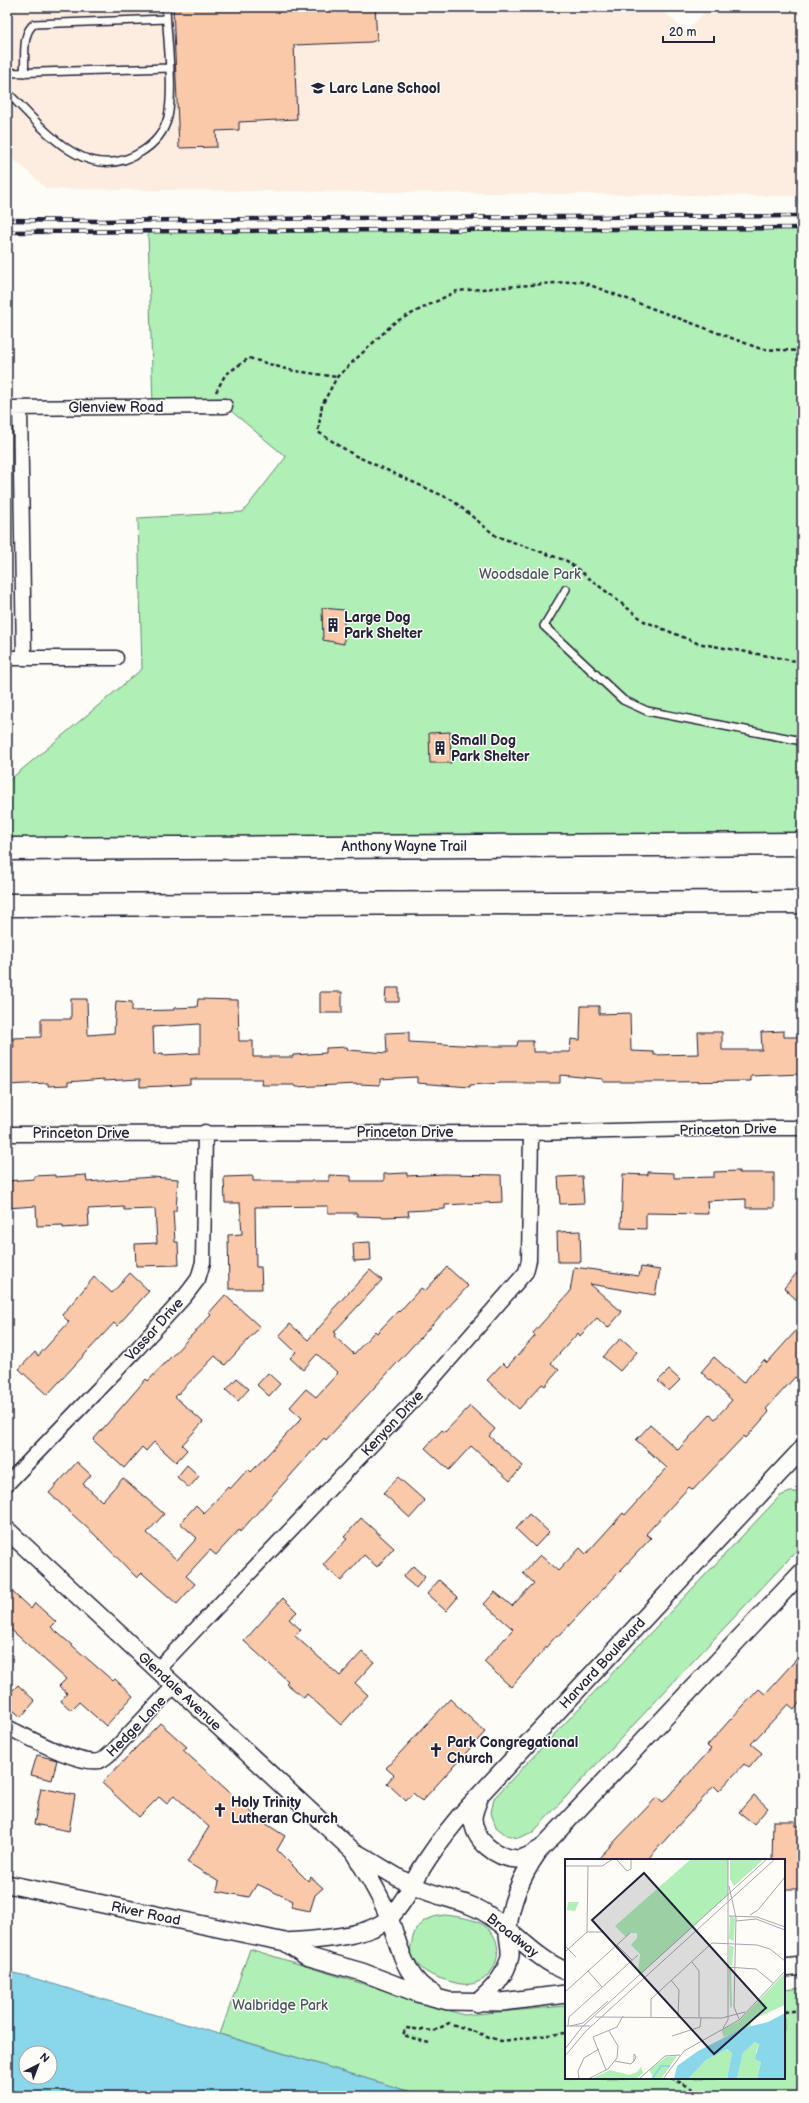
<svg xmlns="http://www.w3.org/2000/svg" width="809" height="2103" font-family="'Balsamiq Sans',sans-serif">
  <style>
    .built { fill: #fcede0 }
    .green { fill: #b0efb5; stroke: #698878 }
    .water { fill: #8bd7ea; stroke: #618fa4; fill-rule: evenodd }
    .building { fill: #fac9aa; stroke: #22223b; fill-rule: evenodd }
    .lines { fill: none; stroke-linecap: round; stroke-linejoin: round }
    .service-casing { stroke: #22223b; stroke-width: 10 }
    .minor-casing { stroke: #22223b; stroke-width: 17 }
    .tertiary-casing { stroke: #22223b; stroke-width: 20 }
    .trunk-casing { stroke: #22223b; stroke-width: 25 }
    .path { stroke: #22223b; stroke-width: 2.5; stroke-dasharray: 4 3; stroke-linecap: butt }
    .service { stroke: #fdfcf7; stroke-width: 7 }
    .minor { stroke: #fdfcf7; stroke-width: 14 }
    .tertiary { stroke: #fdfcf7; stroke-width: 17 }
    .trunk { stroke: #fdfcf7; stroke-width: 22 }
    .rail-casing { stroke: #22223b; stroke-width: 4.5 }
    .rail { stroke: #fdfcf7; stroke-width: 3; stroke-dasharray: 9; stroke-linecap: butt }
    .labels { text-anchor: middle; stroke-width: 3; stroke-linejoin: round; paint-order: stroke }
    .poi-label { font-size: 14px; font-weight: bold; fill: #22223b; stroke: #fdfcf7; text-anchor: start }
    .street-label { font-size: 14px; fill: #22223b; stroke: #fdfcf7 }
    .park-label { font-size: 14px; fill: #46555a; stroke: #fdfcf7 }
    .inset-river { fill: none; stroke: #8bd7ea; stroke-width: 2 }
    .inset-road { fill: none; stroke: #a5a5ac; stroke-width: 1 }
    .view { fill: #22223b; fill-opacity: 0.15; stroke: #22223b; stroke-width: 2 }
    .inset-edge { fill: none; stroke: #22223b; stroke-width: 2 }
  </style>
  <rect width="100%" height="100%" fill="#fdfcf7"/>
  <filter id="ink" filterUnits="userSpaceOnUse"><feTurbulence type="fractalNoise" baseFrequency=".025" numOctaves="2"/><feDisplacementMap in="SourceGraphic" scale="8" xChannelSelector="R" yChannelSelector="G"/><feConvolveMatrix kernelMatrix="1 2 1 2 8 2 1 2 1" color-interpolation-filters="sRGB"/></filter>
  <g filter="url(#ink)">
    <!-- built -->
    <path class="built" d="M7,7H659L686,32L709,7H802V196L47,189L7,153Z"/>
    <!-- green -->
    <path class="green" d="M802,228V844L7,849V782L142,669L138,518L243,512L286,457L225,406L153,407L148,232Z
      M790,1492H802V1545L533,1832L518,1838L506,1835L496,1827L491,1813L494,1798L780,1496Z
      M445,1915C461,1917 482,1919 492,1933C504,1949 496,1975 478,1982C467,1987 455,1983 445,1980C428,1975 419,1969 410,1953C413,1929 418,1918 445,1915Z
      M250,1949L464,2015L566,2006V2078H784V1990L802,1988V2096H424L220,2034Z"/>
    <!-- water -->
    <path class="water" d="M7,1972L23,1975L424,2096H7ZM26,2053H50V2077H26Z"/>
    <!-- building -->
    <path class="building" d="M173,7H375L377,40L371,42L294,45L297,119L239,122V130L216,131L217,147L179,148Z
      M322,608L344,610V644L323,640Z
      M450,732L451,763H430L429,733Z
      M386,988H399V1002H385Z
      M320,992H342V1013H320Z
      M71,999H87L88,1035L114,1033L116,1001L132,1002V1011L174,1010V1008L197,1007L198,999L238,1000L239,1041H253V1057H293V1055L326,1053V1048L347,1047L348,1050L387,1053L386,1033L409,1032V1042L478,1046H517L518,1041H533V1052H570L571,1039L580,1040L581,1006H599V1014L630,1013L631,1051L654,1052V1055L699,1054L698,1032H722V1050H762L761,1032L784,1031V1037H802V1074L751,1076V1081L665,1082H603V1079L560,1075V1083H501L470,1085V1087L417,1083V1077L380,1079V1085L358,1084L295,1087L294,1085H261L262,1079H190V1084L164,1086L140,1087V1079L104,1081V1079L68,1082V1085L48,1086V1083L7,1085V1047H14L13,1038L41,1037V1019H71ZM200,1024V1053L163,1055V1053L154,1054L153,1027Z
      M739,1171V1173H774V1208H746V1199L707,1201L708,1214L646,1213V1229L621,1228L623,1174L648,1175V1172L674,1173V1178L714,1177V1172Z
      M407,1173V1176L444,1174L501,1175L502,1202L445,1205V1209L408,1211L409,1216L386,1217L357,1216V1213H328V1206L255,1207L256,1267H261L262,1289H229L228,1235L242,1234L240,1203H225L224,1177L253,1176V1181H329V1175L351,1176V1181H384V1174Z
      M55,1175V1177L86,1175L87,1182L152,1177L178,1179L176,1211H173L175,1242H178L179,1265L136,1266L135,1244L157,1243L155,1209L124,1210V1207L88,1209L89,1226L63,1228V1225L37,1226L36,1206L7,1208V1181L34,1179V1176Z
      M582,1176L584,1203L560,1204L558,1177Z
      M580,1231L581,1262H558L557,1232Z
      M370,1242L371,1260L354,1261L353,1243Z
      M447,1267L468,1286L326,1440L324,1438L240,1532L239,1530L216,1555L210,1550L186,1576L195,1584L177,1604L142,1573L137,1578L95,1535L49,1493L77,1462L91,1475L83,1484L102,1501L123,1478L164,1514L147,1533L177,1560L197,1538L180,1523L196,1505L204,1513L228,1487L230,1489L248,1469L251,1472L302,1418L290,1407L306,1389L316,1397L338,1373L317,1354L303,1370L290,1358L296,1352L279,1336L290,1324L308,1340L333,1312L332,1310L370,1270L382,1280L334,1332L336,1333L334,1336L354,1354L375,1331L377,1333L398,1311L399,1312L421,1288L425,1291Z
      M574,1267L639,1276L641,1267L660,1270L655,1295L590,1284L622,1312L608,1328L597,1318L580,1336L578,1333L551,1363L559,1370L545,1386L542,1384L519,1409L487,1380L503,1363L507,1367L535,1336L533,1333L570,1292Z
      M802,1267V1305L784,1288Z
      M130,1273L149,1291L117,1326L114,1323L47,1395L19,1369L35,1352L38,1356L69,1322L62,1315L94,1277L112,1293Z
      M225,1295L260,1327L225,1365L215,1356L175,1397L203,1422L182,1445L187,1450L176,1462L154,1442L146,1451L142,1447L124,1468L93,1440L146,1379L148,1381L211,1315L209,1313Z
      M802,1324V1383L795,1377L766,1409L769,1412L746,1438L744,1436L693,1490L689,1487L646,1534L651,1538L559,1636L557,1635L511,1687L484,1662L513,1629L484,1604L495,1592L512,1606L534,1583L523,1573L540,1555L558,1571L580,1548L586,1554L623,1513L625,1515L667,1468L636,1440L650,1425L678,1450L710,1415L715,1419L732,1400L701,1372L714,1357L743,1383L764,1360L767,1363Z
      M621,1338L637,1352L620,1371L603,1357Z
      M669,1370L680,1380L669,1391L658,1381Z
      M268,1373L280,1384L269,1396L257,1385Z
      M237,1378L249,1389L238,1401L226,1390Z
      M470,1406L495,1429L489,1436L523,1466L510,1481L471,1446L449,1470L425,1448L442,1430L445,1432Z
      M187,1465L199,1476L189,1488L177,1477Z
      M398,1477L425,1501L410,1518L383,1493Z
      M529,1514L549,1532L535,1547L516,1529Z
      M361,1518L394,1548L377,1567L364,1555L341,1581L323,1565L347,1539L344,1537Z
      M413,1566L425,1577L416,1588L403,1577Z
      M439,1580L458,1597L446,1611L427,1594Z
      M7,1587L31,1609L35,1603L56,1622L51,1627L113,1681L115,1679L133,1696L106,1726L79,1702L71,1710L61,1701L67,1693L59,1686L66,1679L7,1626Z
      M283,1598L297,1612L289,1619L301,1630L295,1636L340,1676L362,1652L374,1662L355,1683L368,1695L341,1725L307,1694L304,1698L286,1683L288,1681L244,1641Z
      M802,1653V1700L794,1709L788,1704L751,1744L762,1753L749,1768L744,1764L719,1791L714,1786L647,1860H597L657,1797L663,1802L711,1749L707,1746L728,1722L759,1689L765,1694Z
      M18,1685L35,1701L21,1717L7,1705V1696Z
      M450,1699L485,1732L422,1801L413,1793L406,1801L387,1783L394,1775L386,1768Z
      M160,1723L187,1747L183,1750L260,1820L285,1836L277,1850L308,1881L311,1877L323,1888L315,1895L310,1911L291,1907L293,1901L257,1884L249,1897L217,1891L219,1882L187,1862L209,1827L174,1795L167,1804L159,1797L139,1817L102,1783Z
      M37,1755L57,1760L52,1780L31,1775Z
      M41,1788L75,1795L69,1831L34,1824Z
      M754,1795L768,1808L754,1824L739,1812Z
      M773,1821H795V1826H802V1889H784V1860H772Z"/>
    <g class="lines">
      <defs>
        <path id="service" d="M7,73L169,68
          M24,73C26,57 21,34 34,24L166,19
          M7,92C42,126 85,187 141,152C154,144 164,133 168,117C174,87 167,39 166,7
          M566,589L544,626L623,700L647,711L802,741"/>
        <path id="minor" d="M7,408L225,406
          M20,408L24,658
          M7,658H116
          M7,1134L531,1133L732,1128H802
          M7,1484L137,1349L185,1296L198,1279L203,1262L205,1132
          M157,1670L417,1397L526,1272L529,1260L531,1133
          M7,1727C28,1737 78,1765 99,1761C104,1760 108,1755 112,1752L174,1686"/>
        <path id="tertiary" d="M7,1530L353,1851C374,1862 393,1876 414,1886C438,1898 468,1900 490,1916C516,1933 536,1959 566,1971
          M479,1798C477,1804 473,1812 473,1819C474,1841 496,1858 517,1859C525,1859 534,1853 540,1849
          M353,1851C365,1870 376,1888 385,1908C399,1938 401,1978 434,1994
          M7,1884L285,1942C313,1940 369,1938 390,1917C403,1904 411,1887 420,1871C432,1851 445,1834 460,1816L802,1449
          M285,1942L306,1956L362,1972L417,1993L448,2001L502,2002L566,1994
          M784,1968L802,1966
          M477,2003C492,1990 506,1976 510,1956C511,1947 507,1937 508,1928C511,1900 522,1875 538,1852L802,1572"/>
        <path id="trunk" d="M7,849L802,844
          M7,905L802,902"/>
      </defs>
      <!-- service casing -->
      <use href="#service" class="service-casing"/>
      <!-- minor casing -->
      <use href="#minor" class="minor-casing"/>
      <!-- tertiary casing -->
      <use href="#tertiary" class="tertiary-casing"/>
      <!-- trunk casing -->
      <use href="#trunk" class="trunk-casing"/>
      <!-- path -->
      <path class="path" d="M802,351L761,349L579,281L457,291L395,322L337,377L322,405L318,432L354,455L452,500L496,536L567,561L644,621L697,643L802,662
        M216,392L225,375L249,358L289,370L337,377
        M784,2012L802,2010
        M429,2043L403,2035L406,2028L434,2031L449,2023L501,2041L566,2033
        M671,2078L708,2096"/>
      <!-- service -->
      <use href="#service" class="service"/>
      <!-- minor -->
      <use href="#minor" class="minor"/>
      <!-- tertiary -->
      <use href="#tertiary" class="tertiary"/>
      <!-- trunk -->
      <use href="#trunk" class="trunk"/>
      <defs>
        <path id="rail" d="M7,220L99,221L348,218L802,216
          M7,232L802,228"/>
      </defs>
      <!-- rail casing -->
      <use href="#rail" class="rail-casing"/>
      <!-- rail -->
      <use href="#rail" class="rail"/>
    </g>
  </g>
  <!-- icons -->
  <defs>
    <symbol id="school-bare" viewBox="-9 -9 18 18"><path d="M0-5L7-2L0 1L-7-2ZM-4 1L0 2.5L4 1V4Q0 6-4 4Z" fill="#22223b" stroke="#fdfcf7" stroke-width="2.5" paint-order="stroke"/></symbol>
    <symbol id="building-bare" viewBox="-9 -9 18 18"><path d="M-4-6H4V6H1V3H-1V6H-4ZM-2.5-4.3h1.7v1.8h-1.7ZM.8-4.3h1.7v1.8H.8ZM-2.5-1h1.7V.8h-1.7ZM.8-1h1.7V.8H.8Z" fill="#22223b" stroke="#fdfcf7" stroke-width="2.5" paint-order="stroke"/></symbol>
    <symbol id="church-bare" viewBox="-9 -9 18 18"><path d="M-1.2-6h2.4v3.5h3.3v2.4h-3.3V6h-2.4V-.1h-3.3v-2.4h3.3Z" fill="#22223b" stroke="#fdfcf7" stroke-width="2.5" paint-order="stroke"/></symbol>
  </defs>
  <g fill-rule="evenodd">
    <use href="#school-bare" x="308" y="78" width="20" height="20"/>
    <use href="#building-bare" x="323" y="615" width="20" height="20"/>
    <use href="#building-bare" x="430" y="738" width="20" height="20"/>
    <use href="#church-bare" x="426" y="1740" width="20" height="20"/>
    <use href="#church-bare" x="210" y="1800" width="20" height="20"/>
  </g>
  <g class="labels">
    <!-- poi labels -->
    <g class="poi-label">
      <text x="329" y="93">Larc Lane School</text>
      <text x="344" y="622">Large Dog<tspan x="344" dy="16">Park Shelter</tspan></text>
      <text x="451" y="745">Small Dog<tspan x="451" dy="16">Park Shelter</tspan></text>
      <text x="447" y="1747">Park Congregational<tspan x="447" dy="16">Church</tspan></text>
      <text x="231" y="1807">Holy Trinity<tspan x="231" dy="16">Lutheran Church</tspan></text>
    </g>
    <!-- street labels -->
    <g class="street-label">
      <text x="116" y="412">Glenview Road</text>
      <text x="404" y="851">Anthony Wayne Trail</text>
      <text transform="translate(728 1129) rotate(-1)" y="5">Princeton Drive</text>
      <text x="405" y="1137">Princeton Drive</text>
      <text x="81" y="1138">Princeton Drive</text>
      <text transform="translate(154 1329) rotate(-48)" y="5">Vassar Drive</text>
      <text transform="translate(392 1423) rotate(-47)" y="5">Kenyon Drive</text>
      <text transform="translate(602 1663) rotate(-47)" y="5">Harvard Boulevard</text>
      <text transform="translate(180 1691) rotate(43)" y="5">Glendale Avenue</text>
      <text transform="translate(136 1726) rotate(-46)" y="5">Hedge Lane</text>
      <text transform="translate(146 1913) rotate(12)" y="5">River Road</text>
      <text transform="translate(513 1935) rotate(38)" y="5">Broadway</text>
    </g>
    <!-- park labels -->
    <g class="park-label">
      <text x="530" y="579">Woodsdale Park</text>
      <text x="280" y="2010">Walbridge Park</text>
    </g>
  </g>
  <!-- overview -->
  <g transform="translate(565 1859)">
    <rect width="220" height="220" fill="#fdfcf7"/>
    <path d="M126,0H163V36L75,116L73,113L75,95L66,86L72,79V74H65L61,78L50,67ZM165,0H199L169,27L165,20ZM3,43H14L10,52L2,51ZM165,57L170,59L169,82L164,80ZM164,86L169,88L167,107L164,106ZM166,110L167,147L165,149L164,111ZM220,114V146L186,161V167L159,178L156,171L173,163ZM190,183L194,184L191,193L196,203L192,220H172L178,194ZM162,190L167,194L162,220H123L141,201ZM112,197L96,220H89L84,211L101,198ZM76,208L78,214L71,220H26L45,211L64,216L72,213Z" fill="#b0efb5"/>
    <path d="M220,154V220H192L196,203L190,200L194,185L190,183L178,194L172,220H162L167,194L162,190L141,201L123,220H109L112,207L133,192L178,169L203,163Z" fill="#8bd7ea"/>
    <path class="inset-river" d="M87,220L96,207H105"/>
    <path class="inset-road" d="M51,0L62,12L66,10V0M0,7H37L48,0M164,27L171,59L169,148L174,160M185,56L193,51L220,18M164,57L192,58L220,68M171,62L191,60L220,71M22,73L23,7M52,86L67,101M0,87L11,98M0,93L22,73H39M127,103L134,112V158M162,108L191,110L208,124M23,112L37,128M106,121L114,131L113,158M0,133L65,74M30,158L157,159L180,153M86,158V140L147,84L192,86L205,90L220,102M0,167H25M3,167L4,158L73,96M5,167L18,164L43,142M158,169L163,161V0M107,177L135,168L136,159M0,190L17,168L202,0M0,197L21,172L210,0M50,202L66,205L69,202L71,198L69,195V202M41,211L28,178L52,168L58,157M14,220L13,212L19,199L34,190M23,220L43,210L52,199L53,187L44,172M74,220L100,197L115,196M98,220L119,192L174,161L220,112"/>
    <path class="view" d="M79,14L201,149L149,195L27,61Z"/>
    <rect width="220" height="220" class="inset-edge"/>
  </g>
  <!-- margin -->
  <rect width="809" height="2103" fill="none" stroke="#fdfcf7" stroke-width="24"/>
  <rect x="12" y="12" width="785" height="2079" fill="none" stroke="#22223b" stroke-width="1.5" filter="url(#ink)"/>
  <!-- north arrow -->
  <g transform="translate(38 2065) rotate(42)"><circle r="19" fill="#fdfcf7" stroke="#a5a5ac"/>
  <path d="M0-3L7 15L0 10L-7 15Z" fill="#22223b"/>
  <text y="-6" font-size="11" font-weight="bold" text-anchor="middle" fill="#22223b">N</text>
  </g>
  <!-- scale -->
  <path d="M663 36v6h51v-6" fill="none" stroke="#22223b" stroke-width="2"/>
  <text x="669" y="36" font-size="12" fill="#22223b" stroke="#fdfcf7" stroke-width="3" paint-order="stroke">20 m</text>
</svg>
